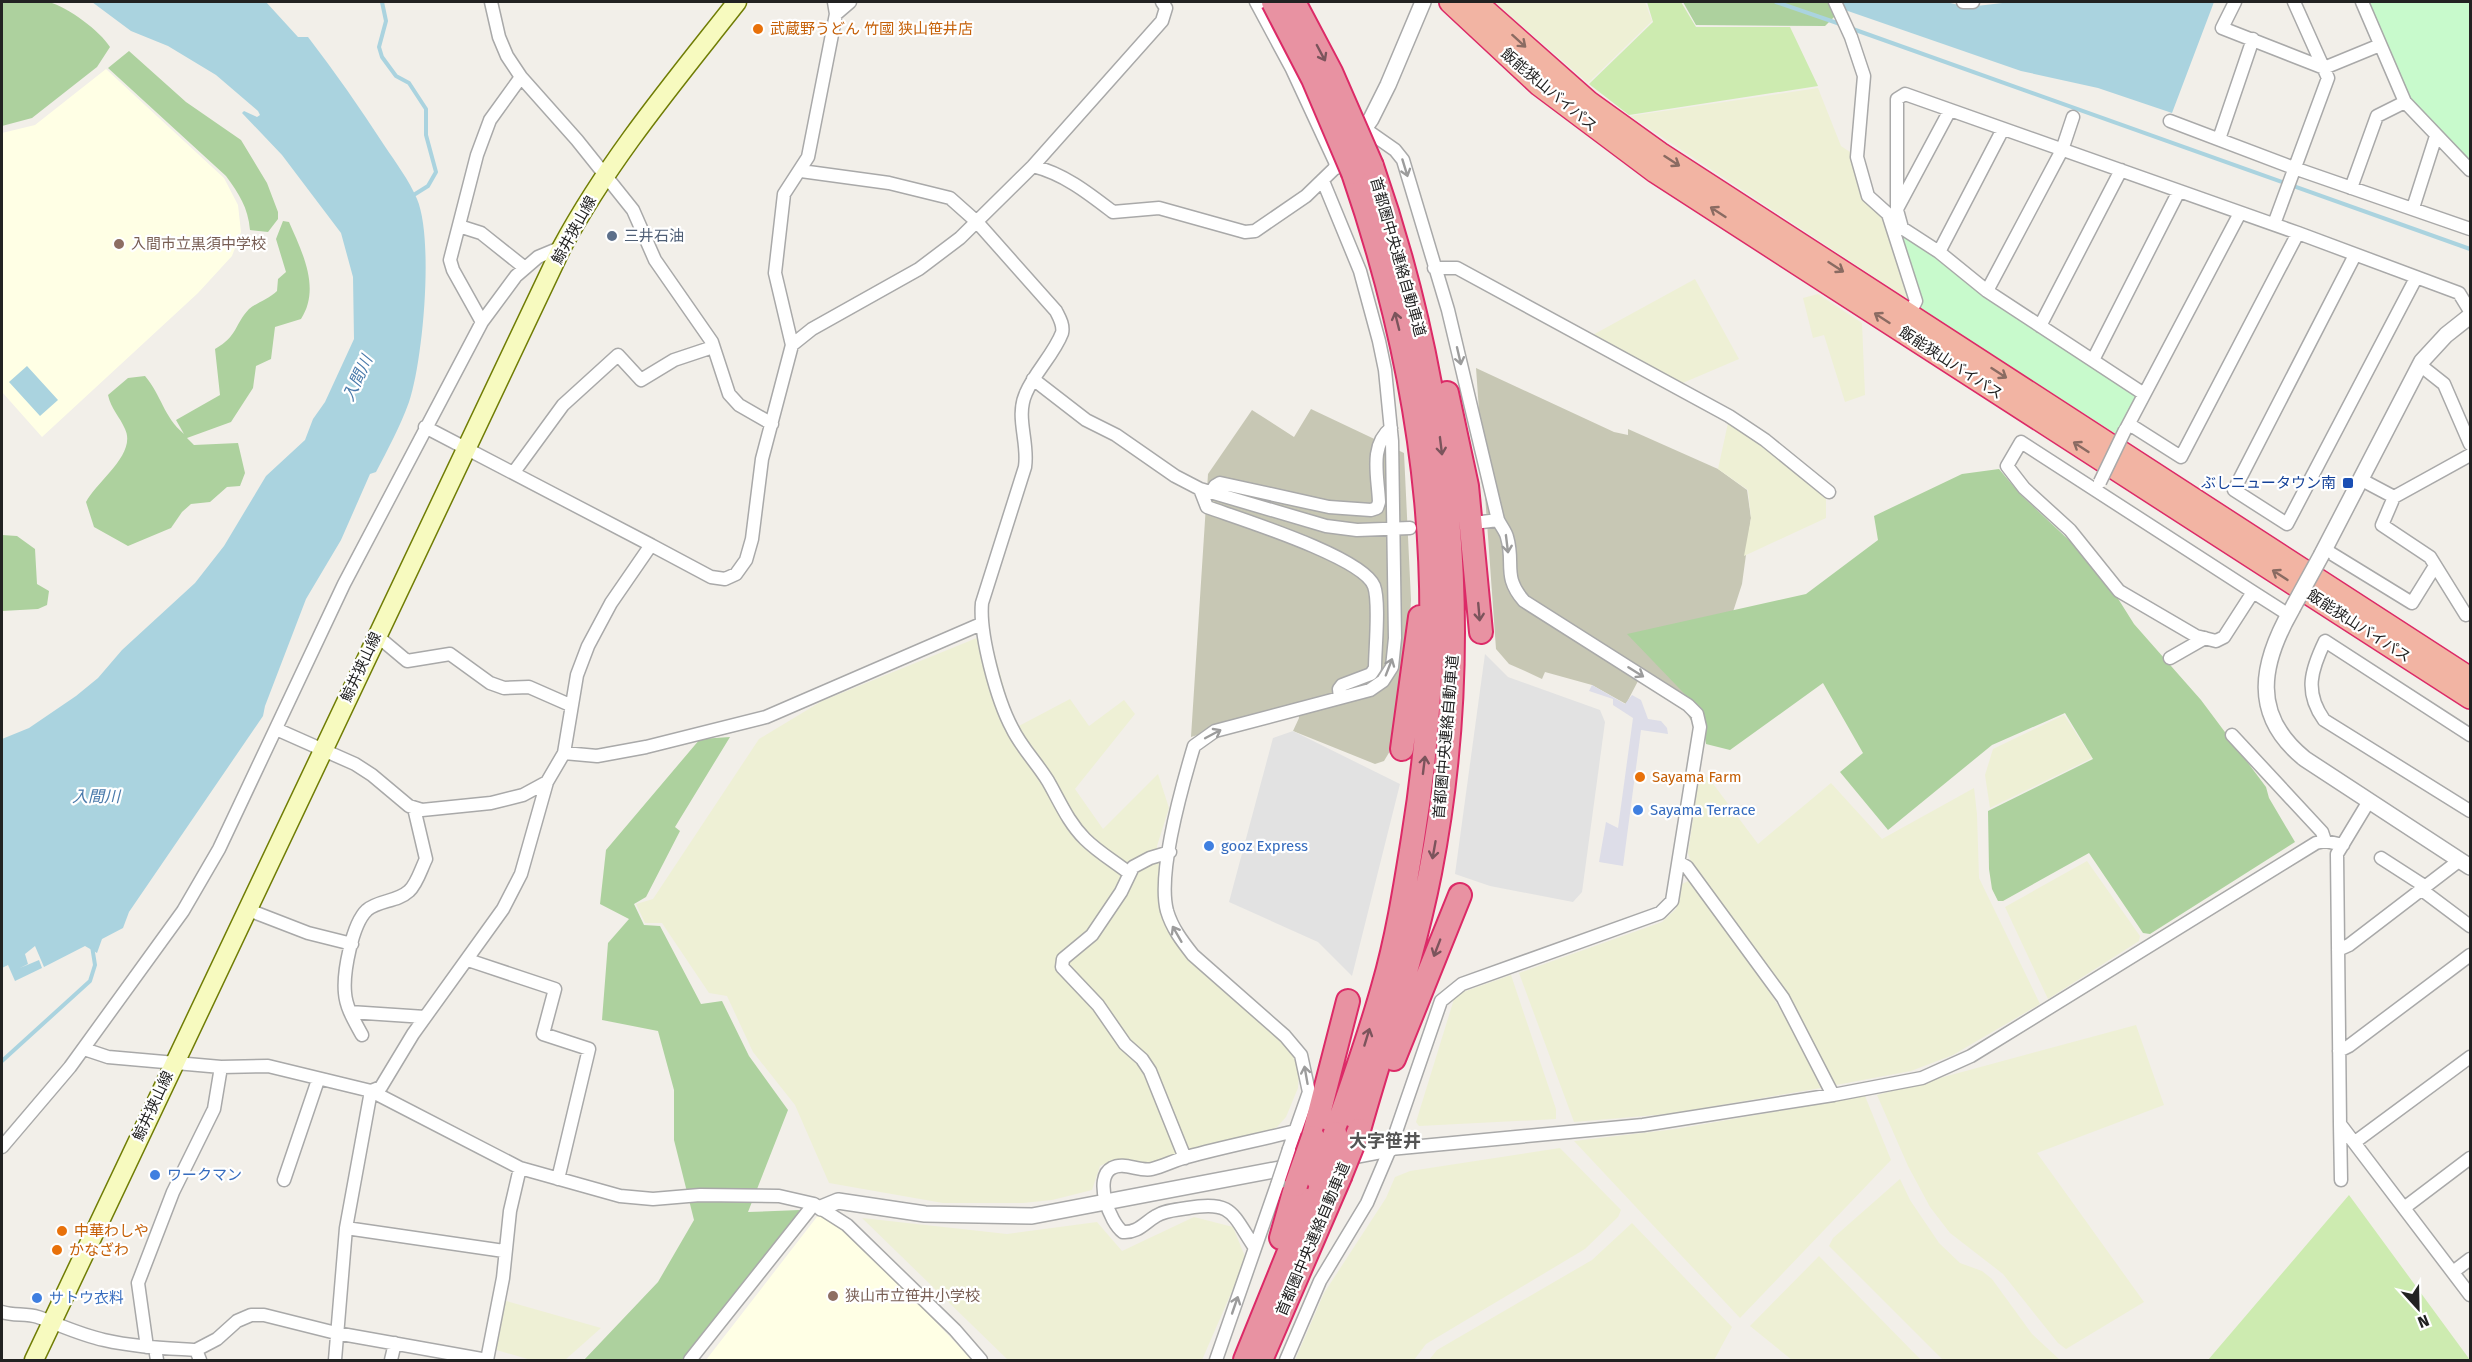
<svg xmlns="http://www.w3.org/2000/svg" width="2472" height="1362" font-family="'Fira Sans','Noto Sans JP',sans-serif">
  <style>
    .education { fill: #ffffe5 }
    .construction { fill: #c7c7b4 }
    .farmland { fill: #eef0d5 }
    .grass { fill: #cdebb0 }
    .forest { fill: #add19e }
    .park { fill: #c8facc }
    .parking { fill: #e2e2e2 }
    .plaza { fill: #dddde8 }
    .water { fill: #aad3df }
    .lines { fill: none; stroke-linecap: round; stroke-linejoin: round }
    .stream { stroke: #aad3df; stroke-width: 4 }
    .minor-casing { stroke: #a9a9a9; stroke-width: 15 }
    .tertiary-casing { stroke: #a9a9a9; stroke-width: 18 }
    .secondary-casing { stroke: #707d05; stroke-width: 21 }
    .trunk-casing { stroke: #dc2a67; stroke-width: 24 }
    .motorway-casing { stroke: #dc2a67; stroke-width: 26 }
    .minor { stroke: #fff; stroke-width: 12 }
    .tertiary { stroke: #fff; stroke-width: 15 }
    .secondary { stroke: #f7fabf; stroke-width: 18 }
    .trunk { stroke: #f2b4a3; stroke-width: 21 }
    .motorway { stroke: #e892a2; stroke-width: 22 }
    .minor-bridge-casing { stroke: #a9a9a9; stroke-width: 15; stroke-linecap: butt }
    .tertiary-bridge-casing { stroke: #a9a9a9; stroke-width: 18; stroke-linecap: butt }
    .motorway-bridge-casing { stroke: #dc2a67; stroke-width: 26; stroke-linecap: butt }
    .minor-bridge { stroke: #fff; stroke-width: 12 }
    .tertiary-bridge { stroke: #fff; stroke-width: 15 }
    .motorway-bridge { stroke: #e892a2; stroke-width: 22 }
    .oneway { stroke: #8a6b62 }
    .oneway2 { stroke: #7b545c }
    .oneway3 { stroke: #9c9c9c }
    .food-dot { fill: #e8710a; stroke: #fff; stroke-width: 2 }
    .service-dot { fill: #5c6f8a; stroke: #fff; stroke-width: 2 }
    .education-dot { fill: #8d6e63; stroke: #fff; stroke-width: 2 }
    .transit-dot { fill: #1a4fb4; stroke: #fff; stroke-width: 2 }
    .shop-dot { fill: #3f7fe0; stroke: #fff; stroke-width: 2 }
    .labels { text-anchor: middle; stroke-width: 4.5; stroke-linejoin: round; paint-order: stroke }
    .food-label { font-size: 15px; fill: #c56008; stroke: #fff; text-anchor: start }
    .street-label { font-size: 15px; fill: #222; stroke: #fff }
    .service-label { font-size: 15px; fill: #4e5e75; stroke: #fff; text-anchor: start }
    .education-label { font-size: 15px; fill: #785e54; stroke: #fff; text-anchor: start }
    .transit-label { font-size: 15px; fill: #164399; stroke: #fff; text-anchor: end }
    .shop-label { font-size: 15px; fill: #366cbe; stroke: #fff; text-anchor: start }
    .water-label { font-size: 16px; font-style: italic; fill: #4a7aab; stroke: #fff }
    .quarter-label { font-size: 18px; font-weight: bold; fill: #555; stroke: #fff }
  </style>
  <rect width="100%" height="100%" fill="#f2efe9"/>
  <!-- education -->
  <path class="education" d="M106,69L224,178L238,205L241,232L232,256L198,293L42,437L2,392V133L35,125Z
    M823,1209L849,1231L972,1360H706Z"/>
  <!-- construction -->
  <path class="construction" d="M1476,368L1614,432L1628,435V429L1718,469L1747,490L1751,518L1742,584L1701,711L1693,724L1686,712L1638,681L1626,704L1592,685L1545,672L1542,679L1525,671L1509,664L1496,649Z
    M1311,409L1404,453L1411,600L1407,670L1393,746L1384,761L1375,764L1293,731L1299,718L1298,704L1191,737L1208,474L1252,410L1294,437Z"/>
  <!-- farmland -->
  <path class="farmland" d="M1494,2H1645L1652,21L1588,83Z
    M1818,88L1841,146L1853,154L1864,198L1886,217L1912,302L1630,116Z
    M1695,279L1739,359L1678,385L1589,337Z
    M1818,294L1862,323L1865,395L1845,402L1824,335L1813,338L1803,298Z
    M1728,423L1757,442L1826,498V518L1744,556L1751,518L1748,490L1718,469Z
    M989,633L1015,728L1070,699L1089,726L1124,700L1135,714L1075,789L1103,829L1158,774L1169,808L1157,846L1167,926L1180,948L1281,1040L1292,1053L1299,1072L1298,1088L1286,1117L1277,1127L1267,1132L1189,1150L1152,1164L1113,1160L1100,1166L1092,1190L1052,1200L1023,1203H943L829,1183L795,1105L753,1052L727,996L709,993L662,923H645L636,904L653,899L759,739L822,701Z
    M2064,715L2092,758L1990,808L1985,775L1993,749Z
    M1699,777H1708L1758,844L1831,783L1882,839L1974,788L1977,814L1979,878L2040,1004L1953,1055L1911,1071L1836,1085L1787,994L1692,866L1688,853Z
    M2087,861L2140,936L2139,941L2048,999L2005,907Z
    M1690,880L1768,990L1791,1026L1821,1088L1668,1114L1574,1122L1519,973L1662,922L1676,909L1682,884Z
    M1511,975L1556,1109V1119L1419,1126L1416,1122L1454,999L1460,993Z
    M2136,1025L2164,1105L2037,1153L2144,1302L2066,1349L2058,1343L2003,1274L1950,1233L1930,1207L1908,1166L1877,1095Z
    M1865,1096L1891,1160L1740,1318L1574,1141L1676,1129Z
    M1560,1148L1621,1210L1618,1217L1585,1249L1426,1344L1414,1360H1295L1324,1293L1386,1198L1395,1177L1410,1171Z
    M1900,1179L1910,1200L1939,1243L1960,1263L1982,1271L1992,1279L2032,1334L2060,1360H1943L1829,1246L1833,1238Z
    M1194,1217L1233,1227L1246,1259L1202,1360H1008L862,1218L1007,1234L1097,1222L1122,1251Z
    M1632,1223L1732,1327L1714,1360H1429L1437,1350L1592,1260Z
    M1819,1256L1921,1360H1792L1750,1326Z
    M503,1300L601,1328L565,1360H531L493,1349Z"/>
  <!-- grass -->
  <path class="grass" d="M1647,2H1681L1696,27H1790L1818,86L1629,115L1589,84L1653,22Z
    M2349,1195L2470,1360H2208Z"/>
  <!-- forest -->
  <path class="forest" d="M2,2C16,2 36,0 49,2C68,7 100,31 110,47L97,67L32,118L2,126Z
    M1683,2H1830L1837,14L1825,26L1696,25Z
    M129,51L186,102L241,140L267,183L278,212V219L268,232L250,230C248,207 239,194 226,176L108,68Z
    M283,221L289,222C302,252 321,288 301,319L275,327L271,359L256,366L253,388L231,422L187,438L194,445L238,443L245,473L240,486L227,487L210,502L191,504L182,512L171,528L128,546L94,527L86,502C97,481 137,454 125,429C120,417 111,409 108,395L128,378L145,376C162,396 163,416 184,434L176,420L220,395L215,349C238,336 234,325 249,309C256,303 269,299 277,291L278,279L286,272L276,239Z
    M1999,469L2021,495L2072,543L2117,597L2134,624L2201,700L2266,787L2269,798L2295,842L2150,934L2143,933L2089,853L2003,901H1998L1992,889L1989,869L1988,811L2093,759L2065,713L1992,745L1888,830L1840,772L1863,753L1823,683L1730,750L1706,744L1701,711L1627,634L1806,594L1878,540L1874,516L1962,474Z
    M2,535L17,536L35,549L37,584L49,591L47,605L38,609L2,611Z
    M730,737L675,827L680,831L646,897L634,904L644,925L660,926L701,1004L722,1001L749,1056L788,1110L748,1212L800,1210L690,1360H584L658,1282L694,1220L674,1140V1090L658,1031L602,1020L608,943L629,919L600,904L606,850L700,739Z"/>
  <!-- park -->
  <path class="park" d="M2368,2H2470V161L2411,101Z
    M1899,232L1936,256L1982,296L2134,394L2136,399L2116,434L1924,311L1919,306Z"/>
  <!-- parking -->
  <path class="parking" d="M1485,654L1508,677L1600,710L1605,722L1582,892L1573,902L1490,886L1455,874Z
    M1293,731L1400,784L1352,976L1318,942L1229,902L1273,738Z"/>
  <!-- plaza -->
  <path class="plaza" d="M1592,685L1625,704L1632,695L1641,700L1648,719L1661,721L1667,728L1668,734L1641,730L1623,866L1599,862L1606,822L1618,828L1633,718L1613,705V699L1589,691Z"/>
  <!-- water -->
  <path class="water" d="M92,2H266L298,37H308C335,72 360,108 384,145C396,163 409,180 417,199C434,239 423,361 409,402C400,427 388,449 376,472L370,474L341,540L306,599L265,706L263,716L129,912L123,928L102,939L97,953L85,946L44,967L35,946L25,954L28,964L20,968L39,960L42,968L15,981L8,965L2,968V739L29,728L76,696L98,678L122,650L195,583L224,546L266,476L305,440L313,419L325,402L354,339L353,277L341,233L282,155L242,113L244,111L257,117L260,115L258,111L216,75L168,46L131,31Z
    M1840,2H1946L1968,7L2011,2H2214L2172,113L2098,88L2021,71L1845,10Z
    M27,366L58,400L40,416L9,382Z"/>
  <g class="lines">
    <!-- stream -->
    <path class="stream" d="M382,2L386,21L379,47L382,57L396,76L409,83L426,109V135L436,172L428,186L412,196
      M1776,2L1843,25
      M1850,28L2470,249
      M2,1061L90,981L95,965L92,946"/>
    <defs>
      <path id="minor" d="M491,2L499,37L507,56L521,77L577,140L633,210L655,260L712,342L729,394L739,405L772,424
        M1835,2L1851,37L1864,76L1857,157L1868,196L1888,214L1916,301L1909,315
        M1963,2H1973
        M2235,2L2222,28L2324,68L2380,45
        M2362,2L2405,102L2470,170
        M836,14L850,2
        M2170,121L2294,168L2470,229
        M2219,139L2253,39
        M1033,166C1064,174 1087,192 1113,212L1159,208L1245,232L1255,231L1306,196L1337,166L1292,69L1256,2
        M801,171L889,183L950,198L977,222L1056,311C1059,317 1064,325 1062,333C1054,354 1035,372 1026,393C1015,417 1029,442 1025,467L982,603C979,634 997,700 1012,728C1021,747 1037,763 1048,781C1060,802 1068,822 1085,839C1098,852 1115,862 1129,873
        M2351,188L2377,116L2405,102
        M2413,208L2436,136
        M1897,209L1950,110
        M2274,224L2328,78L2294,2
        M459,226L481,233L525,268
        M1939,252L2003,129
        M2355,255L2234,490L2287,524L2416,278
        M1434,268H1457L1729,416L1765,440L1829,492
        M1987,291L2062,150L2073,117
        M482,322L453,270L450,260L477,155L490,120L521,77
        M2040,326L2121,170
        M792,345L775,273L784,194L808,157L836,14L834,2
        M2093,360L2179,191
        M2420,365L2444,384L2470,444
        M1033,379L1086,420L1116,435L1175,476L1200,489L1326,526L1357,530L1410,528
        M2144,394L1987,291L1939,252L1902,228L1897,210V99L1905,94L2298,233L2459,293L2470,311
        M2129,424L2181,457L2298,233
        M425,427L651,545
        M2126,429L2240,213
        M514,472L563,405L618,355L641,380L674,360L713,347
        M2360,479L2394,497L2470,455
        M1200,489L1207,507C1240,519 1363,557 1374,586C1380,602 1375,649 1375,668L1371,674L1342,685L1339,689L1340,698
        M1211,493L1215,486L1220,483L1329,507L1371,510L1377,508L1379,502C1378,476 1369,446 1391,428
        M2394,497L2382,525L2430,557L2466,615
        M1482,522L1498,520
        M2324,549L2412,603L2435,566
        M2253,592L2224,637L2216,641L2196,636L2119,591L2070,530L2024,488L2007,466L2021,442L2253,592L2289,615
        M376,635L407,661L450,654L490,683L504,688L529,687L570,705
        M2170,658L2205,638
        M276,729L355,764L372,775L409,806L422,810L491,803L523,795L547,782
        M2232,735L2322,832L2325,841
        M2470,735L2325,641C2311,670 2304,692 2324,720L2470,811
        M564,753L597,756L646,747L766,717L981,624
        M2369,801L2337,854L2340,1124L2470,1295
        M1170,852L1150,858L1133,867L1121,892L1092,935L1063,959L1062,967L1098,1005L1125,1044L1142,1059L1150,1071L1185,1158
        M2381,858L2426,887
        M1680,863L1687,867L1783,998L1833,1095
        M2422,890L2470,926
        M246,909L308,933L352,944
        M2338,950L2349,945L2460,860
        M468,960L555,989L543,1034L589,1049L558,1179
        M350,1012L425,1017
        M362,1035C355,1022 346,1008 345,993C343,973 352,924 367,910C379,900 397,902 409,891C417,884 421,869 426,859L414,808
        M84,1049L108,1057L221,1067L268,1066L371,1091L520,1168L620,1196L653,1199L700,1195L779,1196L814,1204L847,1225L955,1330L981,1360
        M2339,1051L2349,1046L2470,955
        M371,1091L381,1087L413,1034L503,909L521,874L547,782L564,753L577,675L588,646L611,603L651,545L711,577L725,579L736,574L746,560L752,539L762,459L792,345L812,329L919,269L960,238L1033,166L1162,21L1166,8L1162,2
        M2340,1124L2341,1180
        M2355,1142L2470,1057
        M2,1147L70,1067L183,911L219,849L344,584L482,322L516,276L538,257L562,247
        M1289,1149L1309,1092L1301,1055L1285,1036L1193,955C1182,941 1172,928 1167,911C1157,873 1182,786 1194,746L1215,731L1370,690L1383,681L1392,667L1395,638L1392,441L1385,370L1379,341L1360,271L1323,181
        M1390,1149L1643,1125L1833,1095L1922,1078L1971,1056L2316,843L2325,841L2343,845
        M284,1180L318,1080
        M2404,1208L2470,1158
        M346,1228L504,1251
        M1255,1248C1232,1214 1233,1200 1188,1208C1177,1210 1165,1210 1156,1216C1144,1223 1138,1233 1123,1232C1110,1223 1093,1178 1112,1168C1124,1161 1139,1172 1152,1169C1164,1166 1175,1160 1187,1157C1223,1147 1259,1140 1295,1131
        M2453,1272L2470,1259
        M2,1312C14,1316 26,1313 38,1317C60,1325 81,1335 104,1340C134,1347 166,1348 196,1350L200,1360
        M147,1347L138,1283L173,1192L214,1109L221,1067
        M155,1348L157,1360
        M196,1350L217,1339L237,1321L251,1315H264L336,1333L487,1360L503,1278L510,1211L520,1168
        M335,1360L346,1228L371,1091
        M391,1360L395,1343
        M690,1360L814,1204
        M1216,1360L1277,1185
        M1286,1360L1320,1281L1367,1203L1390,1149L1441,1001L1462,984L1660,913L1672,901L1700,727L1697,714L1688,705L1524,601C1502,576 1515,564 1507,537C1506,532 1501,526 1498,520L1448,310L1403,160L1395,150L1365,129"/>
      <path id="tertiary" d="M1337,166L1371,119L1388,85L1423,2
        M2322,554L2422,361L2446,335L2470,316
        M2292,609C2261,663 2250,715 2305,759L2470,867
        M1343,1158L1390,1149
        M821,1208L838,1201L925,1214L1032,1216L1311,1163"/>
      <path id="secondary" d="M34,1360L562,247C610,158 675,81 737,2"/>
      <path id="trunk" d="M1450,2L1539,85L1655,172L2470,698
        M1476,2L1589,102L1660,153L2470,678"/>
      <path id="motorway" d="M1447,393L1467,486L1481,632
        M1402,749L1420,617
        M1394,1059L1460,895
        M1359,1130C1383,1044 1413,960 1430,873C1476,636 1451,393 1372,166
        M1335,1133C1352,1085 1369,1037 1383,987C1397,939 1405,888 1413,838C1451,605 1430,396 1353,173
        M1313,1137L1348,1001
        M1281,1238L1296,1185
        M1245,1360L1318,1180
        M1261,1360L1340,1177"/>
    </defs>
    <!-- minor casing -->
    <use href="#minor" class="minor-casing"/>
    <!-- tertiary casing -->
    <use href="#tertiary" class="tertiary-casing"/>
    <!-- secondary casing -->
    <use href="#secondary" class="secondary-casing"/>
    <!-- trunk casing -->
    <use href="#trunk" class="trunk-casing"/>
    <!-- motorway casing -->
    <use href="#motorway" class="motorway-casing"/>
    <!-- minor -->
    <use href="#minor" class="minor"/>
    <!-- tertiary -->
    <use href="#tertiary" class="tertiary"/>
    <!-- secondary -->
    <use href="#secondary" class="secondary"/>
    <!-- trunk -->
    <use href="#trunk" class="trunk"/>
    <!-- motorway -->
    <use href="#motorway" class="motorway"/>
    <defs>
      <path id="minor-bridge" d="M2100,482L2125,430
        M1277,1185L1289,1149"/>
      <path id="tertiary-bridge" d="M2292,609L2322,554"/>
      <path id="motorway-bridge" d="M1273,2L1313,79L1353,173
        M1294,2L1331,72L1372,166
        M1340,1177L1359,1130
        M1318,1180L1335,1133
        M1296,1185L1313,1137"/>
    </defs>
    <!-- minor-bridge casing -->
    <use href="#minor-bridge" class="minor-bridge-casing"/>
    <!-- tertiary-bridge casing -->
    <use href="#tertiary-bridge" class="tertiary-bridge-casing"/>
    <!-- motorway-bridge casing -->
    <use href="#motorway-bridge" class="motorway-bridge-casing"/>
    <!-- minor-bridge -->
    <use href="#minor-bridge" class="minor-bridge"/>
    <!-- tertiary-bridge -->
    <use href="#tertiary-bridge" class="tertiary-bridge"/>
    <!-- motorway-bridge -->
    <use href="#motorway-bridge" class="motorway-bridge"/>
  </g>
  <!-- one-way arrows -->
  <defs><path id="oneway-shaft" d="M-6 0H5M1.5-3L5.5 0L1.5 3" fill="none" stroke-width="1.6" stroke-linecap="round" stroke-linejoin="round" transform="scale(1.5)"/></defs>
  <g class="oneway">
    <use href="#oneway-shaft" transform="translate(1519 41) rotate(42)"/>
    <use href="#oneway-shaft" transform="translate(1672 161) rotate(33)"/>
    <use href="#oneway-shaft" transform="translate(1718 212) rotate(-147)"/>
    <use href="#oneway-shaft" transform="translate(1836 267) rotate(33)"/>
    <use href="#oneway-shaft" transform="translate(1882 318) rotate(-147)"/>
    <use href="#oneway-shaft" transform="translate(1999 373) rotate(33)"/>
    <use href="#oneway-shaft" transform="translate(2081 447) rotate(-147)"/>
    <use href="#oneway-shaft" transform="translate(2280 575) rotate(-147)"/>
  </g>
  <g class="oneway2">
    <use href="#oneway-shaft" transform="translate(1321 53) rotate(62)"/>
    <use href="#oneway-shaft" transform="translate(1397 321) rotate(-104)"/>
    <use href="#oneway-shaft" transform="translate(1441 446) rotate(83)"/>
    <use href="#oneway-shaft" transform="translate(1479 612) rotate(85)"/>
    <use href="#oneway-shaft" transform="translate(1424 765) rotate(-83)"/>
    <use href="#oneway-shaft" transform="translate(1434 850) rotate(100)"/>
    <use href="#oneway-shaft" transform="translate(1437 948) rotate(111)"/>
    <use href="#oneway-shaft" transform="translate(1367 1037) rotate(-73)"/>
  </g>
  <g class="oneway3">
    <use href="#oneway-shaft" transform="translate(1405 168) rotate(73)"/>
    <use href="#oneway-shaft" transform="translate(1459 356) rotate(77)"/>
    <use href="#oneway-shaft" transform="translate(1507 544) rotate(83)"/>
    <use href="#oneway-shaft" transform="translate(1389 667) rotate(-69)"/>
    <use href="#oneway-shaft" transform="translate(1636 672) rotate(32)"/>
    <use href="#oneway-shaft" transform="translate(1213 734) rotate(-28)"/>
    <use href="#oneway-shaft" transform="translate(1177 934) rotate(-120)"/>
    <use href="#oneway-shaft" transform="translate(1306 1075) rotate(-100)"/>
    <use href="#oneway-shaft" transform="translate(1235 1305) rotate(-71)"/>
  </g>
  <!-- markers -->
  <g class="food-dot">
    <circle cx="758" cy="29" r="6"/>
    <circle cx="1640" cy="777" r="6"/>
    <circle cx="62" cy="1231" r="6"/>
    <circle cx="57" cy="1250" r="6"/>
  </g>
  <circle class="service-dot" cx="612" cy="236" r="6"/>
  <g class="education-dot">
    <circle cx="119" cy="244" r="6"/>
    <circle cx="833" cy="1296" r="6"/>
  </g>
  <rect class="transit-dot" x="2342" y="477" width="12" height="12" rx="3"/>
  <g class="shop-dot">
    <circle cx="1638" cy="810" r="6"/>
    <circle cx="1209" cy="846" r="6"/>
    <circle cx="155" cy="1175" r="6"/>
    <circle cx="37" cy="1298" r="6"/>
  </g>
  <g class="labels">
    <!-- food labels -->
    <g class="food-label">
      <text x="770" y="34">武蔵野うどん 竹國 狭山笹井店</text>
      <text x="1652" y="782">Sayama Farm</text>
      <text x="74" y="1236">中華わしや</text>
      <text x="69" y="1255">かなざわ</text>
    </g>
    <!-- street labels -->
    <g class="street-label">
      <text transform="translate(1549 90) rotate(40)" y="5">飯能狭山バイパス</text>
      <text transform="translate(574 230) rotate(-61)" y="5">鯨井狭山線</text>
      <text transform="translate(1398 257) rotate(74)" y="5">首都圏中央連絡自動車道</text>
      <text transform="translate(1951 363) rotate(33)" y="5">飯能狭山バイパス</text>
      <text transform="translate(2359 626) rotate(33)" y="5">飯能狭山バイパス</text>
      <text transform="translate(361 667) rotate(-65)" y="5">鯨井狭山線</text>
      <text transform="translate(1446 737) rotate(-85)" y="5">首都圏中央連絡自動車道</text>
      <text transform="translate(153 1106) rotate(-65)" y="5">鯨井狭山線</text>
      <text transform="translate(1313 1239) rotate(-67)" y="5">首都圏中央連絡自動車道</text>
    </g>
    <!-- service labels -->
    <g class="service-label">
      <text x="624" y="241">三井石油</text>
    </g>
    <!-- education labels -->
    <g class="education-label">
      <text x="131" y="249">入間市立黒須中学校</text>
      <text x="845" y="1301">狭山市立笹井小学校</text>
    </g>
    <!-- transit labels -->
    <g class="transit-label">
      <text x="2336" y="488">ぶしニュータウン南</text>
    </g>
    <!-- shop labels -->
    <g class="shop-label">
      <text x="1650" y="815">Sayama Terrace</text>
      <text x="1221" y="851">gooz Express</text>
      <text x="167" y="1180">ワークマン</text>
      <text x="49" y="1303">サトウ衣料</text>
    </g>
    <!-- water labels -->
    <g class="water-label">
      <text transform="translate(357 378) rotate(-65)" y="6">入間川</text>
      <text x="96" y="802">入間川</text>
    </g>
    <!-- quarter labels -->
    <g class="quarter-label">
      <text x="1385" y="1147">大字笹井</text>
    </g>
  </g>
  <!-- border -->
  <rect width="2472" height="1362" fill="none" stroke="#222222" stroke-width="6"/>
  <!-- north arrow -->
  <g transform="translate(2418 1308) rotate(158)" stroke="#ffffff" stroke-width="4.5" paint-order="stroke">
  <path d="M0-4.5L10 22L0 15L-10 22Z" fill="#222222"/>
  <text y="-9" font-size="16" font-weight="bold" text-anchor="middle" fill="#222222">N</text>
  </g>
</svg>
